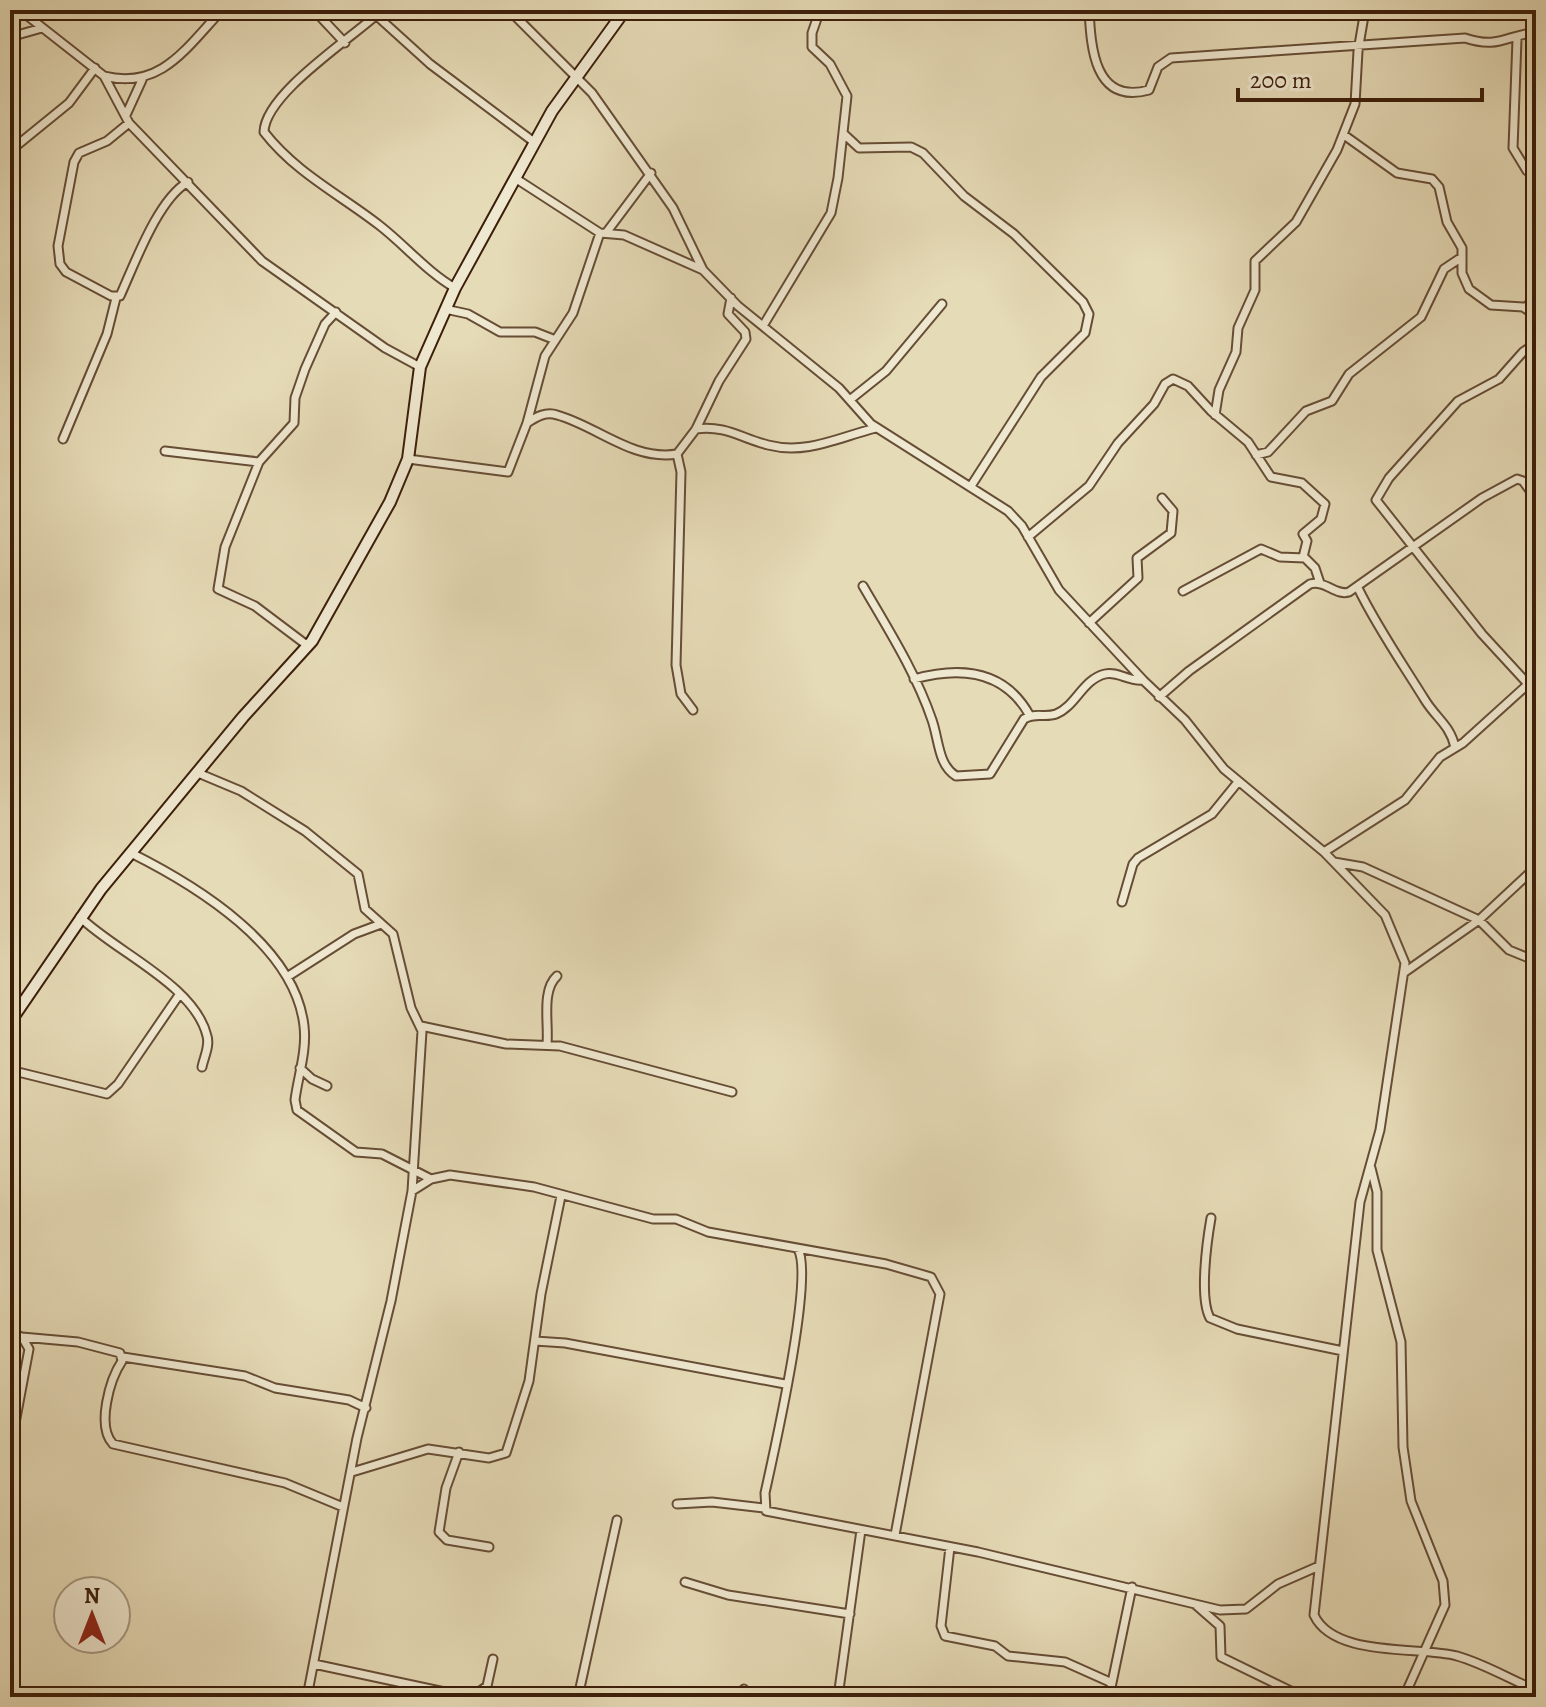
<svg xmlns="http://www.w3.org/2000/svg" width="1546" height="1707" font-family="Alegreya,serif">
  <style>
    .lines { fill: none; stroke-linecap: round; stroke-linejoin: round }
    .minor-casing { stroke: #664d35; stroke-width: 11 }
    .secondary-casing { stroke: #3c1e0a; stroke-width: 14 }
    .minor { stroke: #efe8d0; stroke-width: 7 }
    .secondary { stroke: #efe8d0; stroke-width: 10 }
  </style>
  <rect width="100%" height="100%" fill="#e6dbb7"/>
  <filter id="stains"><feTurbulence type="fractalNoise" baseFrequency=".0025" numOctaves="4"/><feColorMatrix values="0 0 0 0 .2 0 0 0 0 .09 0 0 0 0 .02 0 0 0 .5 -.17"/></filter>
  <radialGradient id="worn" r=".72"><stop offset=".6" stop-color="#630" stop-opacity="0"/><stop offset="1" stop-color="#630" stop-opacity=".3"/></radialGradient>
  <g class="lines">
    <defs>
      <path id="minor" d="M20,10L104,76L129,123L262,261L385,348L420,367
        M314,10L345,43
        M382,10C354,37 265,93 264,132C296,173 339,194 379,225C405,245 427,272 455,288
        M509,10L592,93L673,208L703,270L738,306L839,388L871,424L1008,511L1022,526L1059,590L1143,680L1185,720L1224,769L1324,852L1385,915L1405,963L1380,1130L1360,1202L1314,1615C1334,1658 1420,1646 1457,1656C1485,1664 1509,1679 1536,1690
        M1089,10C1091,47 1094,105 1149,90L1158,67L1171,58L1465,38C1498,49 1505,36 1536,32
        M377,16L430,64L534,142
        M10,37L42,28
        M1517,39L1513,148L1527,171
        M104,76C161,90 186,48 222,10
        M126,115L142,80
        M129,123L107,141L79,153L74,162L58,246L60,264L66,272L111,296H120C135,263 158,199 188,182
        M844,134L859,148L911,147L923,153L964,196L1014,234L1083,302L1089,314L1085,333L1041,377L971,486
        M1344,135L1397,173L1432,179L1439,187L1447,222L1462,248V273L1469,289L1491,305L1523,307L1536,316
        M10,151L69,103L95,68
        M515,178L600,233L624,235L703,270
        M606,233L651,173
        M1525,308L1536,297
        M445,309L468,314L500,332H535L553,339
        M763,326L831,213L838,178L847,96L830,64L812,47V33L820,10
        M851,399L886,371L942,304
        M1215,415L1219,390L1236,352L1238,328L1255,290V261L1296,222L1337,150L1355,104L1358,51L1365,10
        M527,423C536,417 546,411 557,415C597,426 632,461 677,454L696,429L719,381L746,339L745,332L728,314L731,298
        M696,429C725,425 741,438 768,445C807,455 839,437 876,428
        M63,439L107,334L116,298
        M165,451L259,462L294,423L295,398L305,369L325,324L336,312
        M677,454L681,472L676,665L681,694L693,710
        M1256,455L1268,452L1306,411L1332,401L1349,374L1421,317L1444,269L1462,257
        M408,459L508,472L527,423L545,356L573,313L600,233
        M259,462L225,547L218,589L255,606L308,646
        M1028,537L1089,486L1118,443L1154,404L1165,384L1173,379L1188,386L1211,411L1248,442L1271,477L1302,483L1325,504L1321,519L1303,534L1307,541L1303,557
        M863,586C888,629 916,673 932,720C939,740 938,765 956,776L990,774L1024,719C1035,712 1045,718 1056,714C1075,707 1083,679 1105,674C1118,671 1129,682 1143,680
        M1358,588C1377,627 1402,663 1425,700C1436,718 1450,725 1455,747
        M1183,591L1261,549L1280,557L1305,558L1315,568L1320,583
        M1089,623L1138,578L1137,558L1171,533L1173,511L1162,498
        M914,679C961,666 1005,670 1030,716
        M1528,684L1482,634L1376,500L1389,478L1458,401L1499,379L1523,352L1536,343
        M1159,697L1189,671L1310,584C1326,580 1335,596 1349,592L1482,498L1517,479L1523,481L1536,499
        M198,773L241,791L305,831L358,874L365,909L393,934L411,1008L422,1031L412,1191L391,1301L357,1438L307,1697
        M1324,852L1405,800L1440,757L1463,743L1536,677
        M131,853C197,886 295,946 304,1026C307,1051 298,1076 295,1100L297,1110L356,1152L382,1154L431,1179
        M1334,862L1363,867L1479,920L1509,950L1536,961
        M1122,902L1133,864L1138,858L1212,814L1238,782
        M80,917C114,951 195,985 207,1036C210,1046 204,1057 202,1067
        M1405,972L1479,920L1536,867
        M287,977L354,934L381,924
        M421,1026L506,1044L560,1046L732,1092
        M547,1044C549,1024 541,990 557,976
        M300,1068L312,1079L327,1086
        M10,1070L107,1094L118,1084L179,995
        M1371,1168L1377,1192V1250L1401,1342L1403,1447L1411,1501L1443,1581L1445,1605L1404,1697
        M412,1191L431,1179L450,1175L534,1187L653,1219H676L708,1232L886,1264L931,1277L940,1294L895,1535
        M1211,1218C1207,1241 1199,1298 1210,1318L1237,1329L1343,1351
        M798,1249C814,1277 774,1452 765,1493L766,1511L978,1552L1220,1610L1246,1609L1278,1584L1319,1566
        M10,1333L22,1337L29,1349L10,1450
        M22,1337L78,1342L120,1353L122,1361C110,1379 96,1426 113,1444L285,1483L343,1507
        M535,1341L565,1343L785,1384
        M123,1357L245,1376L275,1388L349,1400L366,1408
        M459,1452L446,1488L439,1532L447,1540L489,1547
        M352,1472L428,1449L489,1458L506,1453L529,1381L541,1294L561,1196
        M677,1504L712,1502L764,1508
        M950,1547L941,1626L945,1636L995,1646L1008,1656L1065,1662L1112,1683
        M685,1582L728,1595L850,1614
        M1196,1605L1220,1626L1221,1657L1303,1697
        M314,1664L468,1697
        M472,1697L487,1686L493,1659
        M578,1697L617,1520
        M742,1697L744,1689
        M838,1697L861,1530
        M1109,1697L1132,1587"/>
      <path id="secondary" d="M10,1022L101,889L243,717L312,641L390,502L408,459L420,367L455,288L552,111L625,10"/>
    </defs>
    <!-- minor casing -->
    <use href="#minor" class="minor-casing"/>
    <!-- secondary casing -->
    <use href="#secondary" class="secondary-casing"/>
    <!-- minor -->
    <use href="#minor" class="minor"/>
    <!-- secondary -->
    <use href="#secondary" class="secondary"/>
  </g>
  <!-- margin -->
  <rect width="1546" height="1707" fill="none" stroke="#e6dbb7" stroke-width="40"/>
  <rect x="12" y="12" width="1522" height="1683" fill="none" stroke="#3c1e0a" stroke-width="4"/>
  <rect x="20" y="20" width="1506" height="1667" fill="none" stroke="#3c1e0a" stroke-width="2"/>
  <!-- north arrow -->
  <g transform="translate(92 1615)"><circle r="38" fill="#efe8d0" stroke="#a79781" stroke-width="2"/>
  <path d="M0-6L14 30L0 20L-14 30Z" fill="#8f2418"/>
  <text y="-12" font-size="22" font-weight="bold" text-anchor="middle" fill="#3c1e0a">N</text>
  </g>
  <!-- scale -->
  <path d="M1238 88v12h244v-12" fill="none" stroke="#3c1e0a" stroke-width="4"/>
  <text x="1250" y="88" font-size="24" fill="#3c1e0a" stroke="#efe8d0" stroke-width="6" paint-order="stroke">200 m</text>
  <rect width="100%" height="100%" filter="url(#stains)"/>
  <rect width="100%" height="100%" fill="url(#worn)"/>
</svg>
